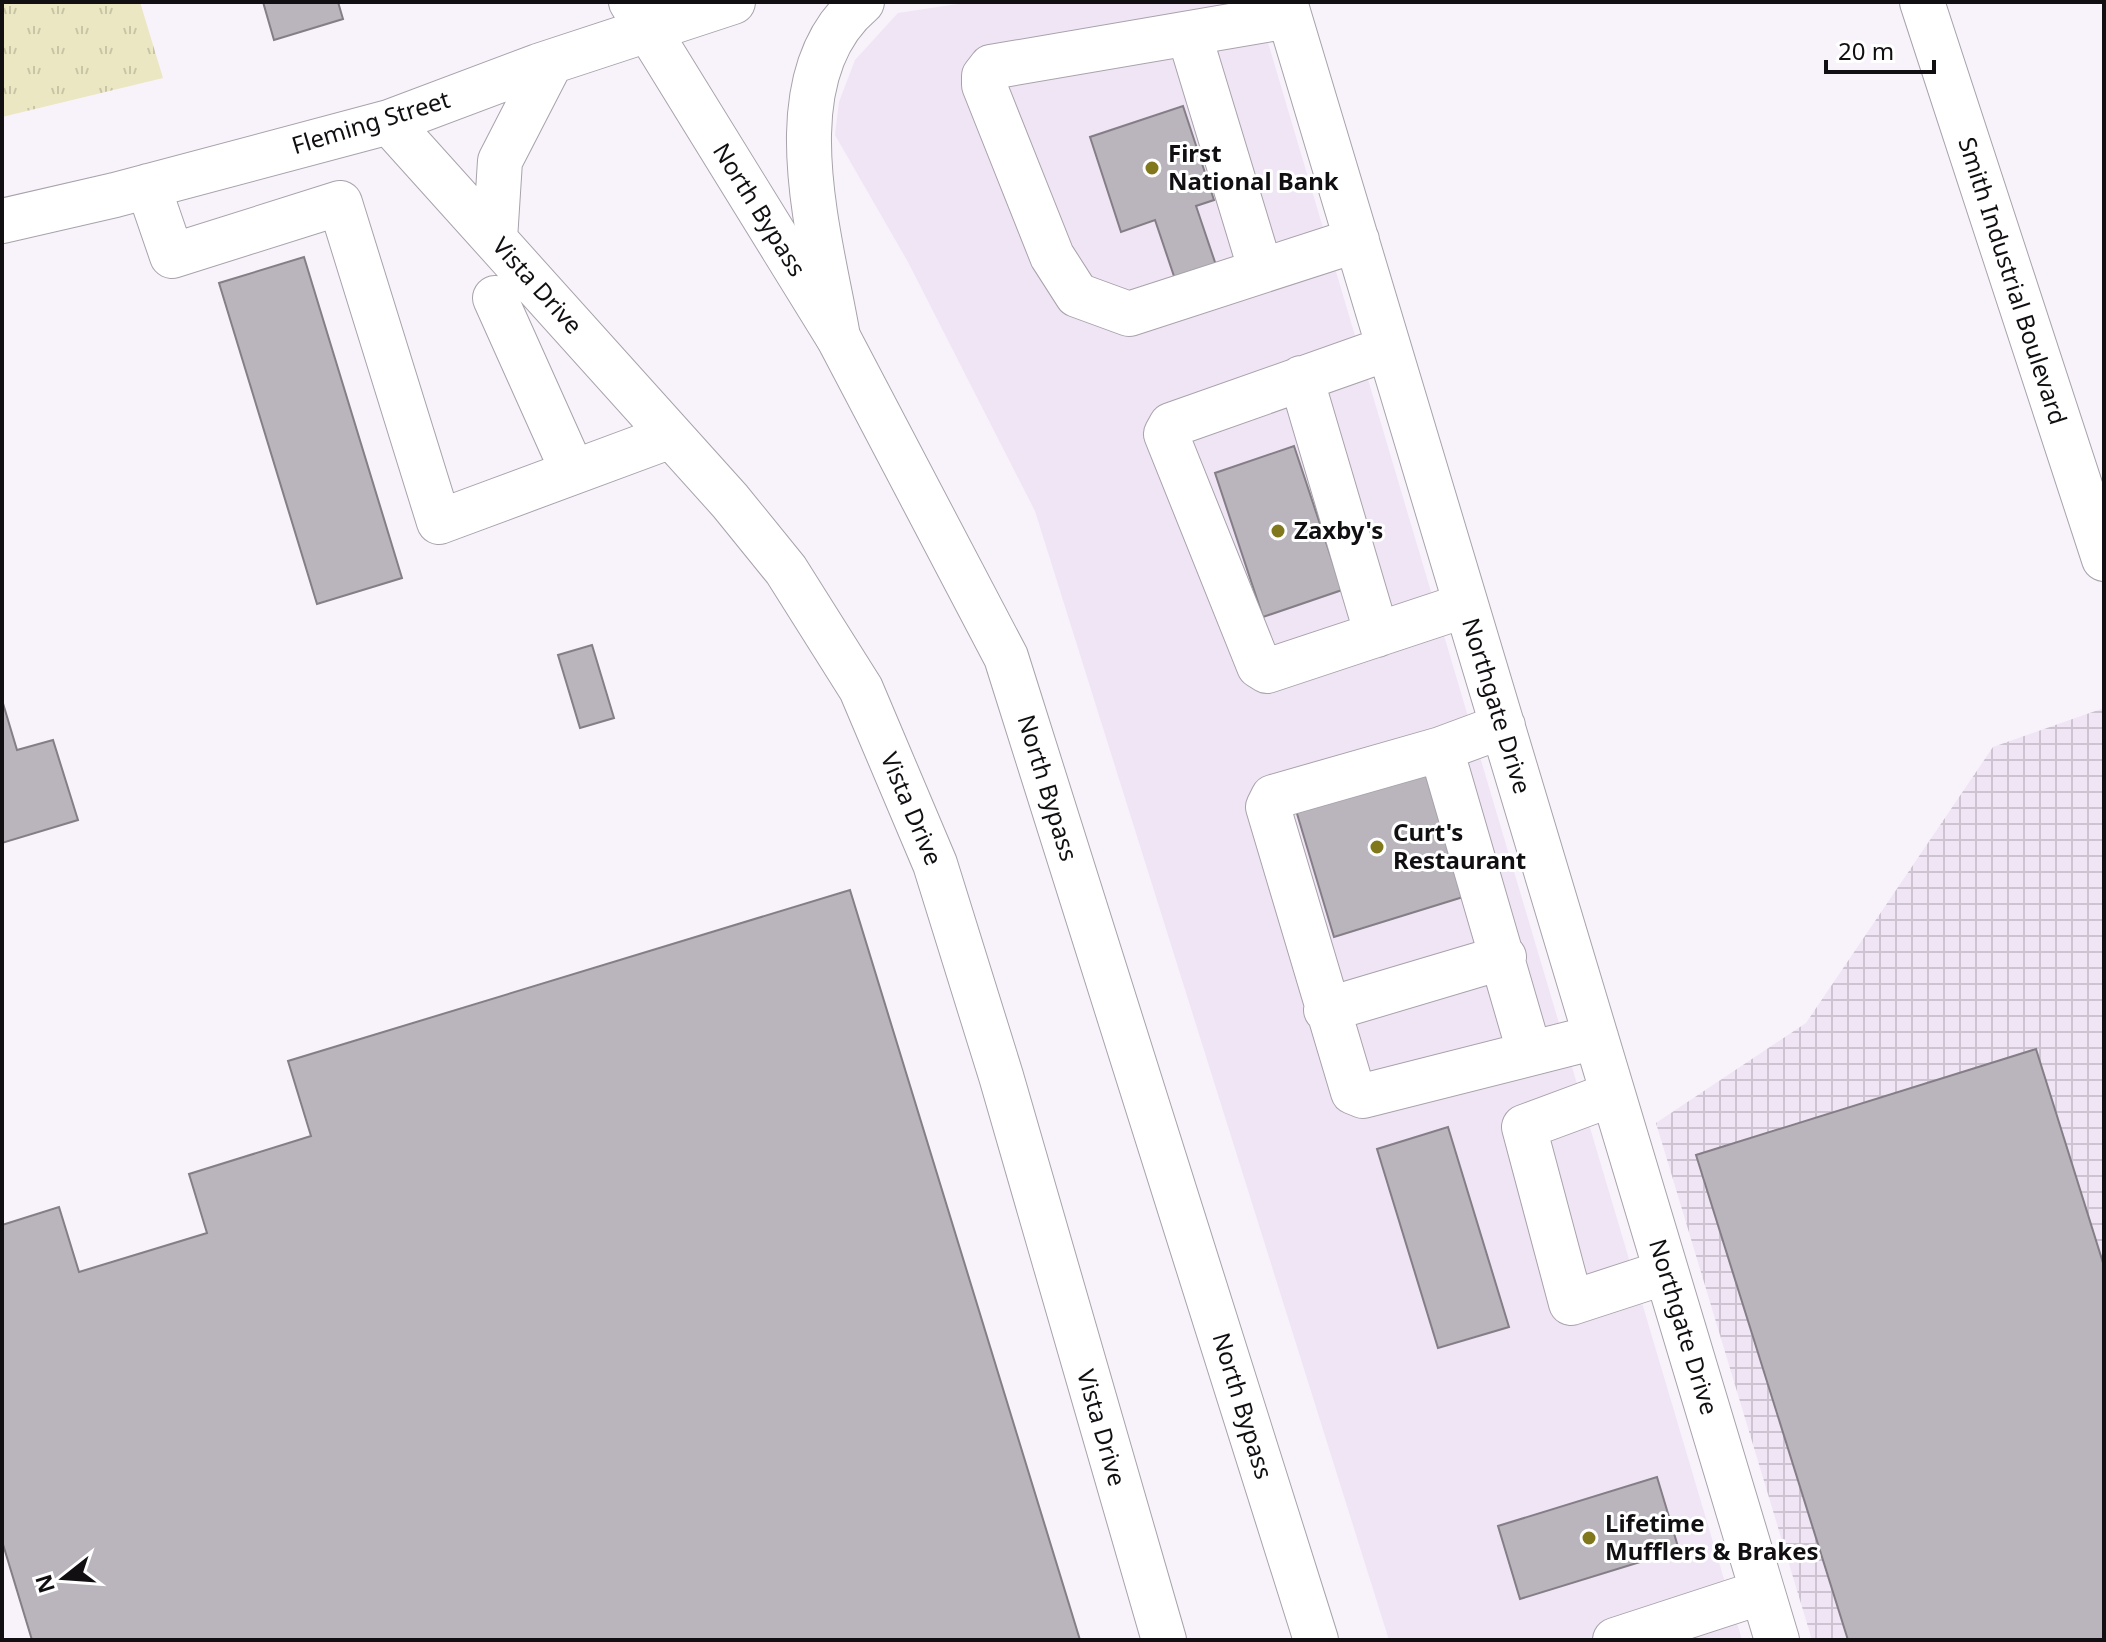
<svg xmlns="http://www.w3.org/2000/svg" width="2106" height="1642" font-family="'Noto Sans',sans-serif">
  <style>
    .built { fill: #f0e5f5 }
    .industrial { fill: url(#industrial-grid) }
    .grass { fill: url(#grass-tufts) }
    .building { fill: #bab4bc; stroke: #847e86; stroke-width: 2 }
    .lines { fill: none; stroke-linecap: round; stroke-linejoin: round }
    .minor-casing { stroke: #a8a2ab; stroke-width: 46 }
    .major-casing { stroke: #a8a2ab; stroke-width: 46 }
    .highway-casing { stroke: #a8a2ab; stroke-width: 46 }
    .minor { stroke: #fff; stroke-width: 44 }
    .major { stroke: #fff; stroke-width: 44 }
    .highway { stroke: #fff; stroke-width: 44 }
    .poi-dot { fill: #81781d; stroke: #fff; stroke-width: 3 }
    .labels { text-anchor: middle; stroke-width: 6; stroke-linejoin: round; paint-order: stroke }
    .street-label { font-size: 24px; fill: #120f13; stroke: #fff }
    .poi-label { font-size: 24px; font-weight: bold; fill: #120f13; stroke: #fff; text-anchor: start }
  </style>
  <defs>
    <pattern id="industrial-grid" width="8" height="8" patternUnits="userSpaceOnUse" patternTransform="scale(2)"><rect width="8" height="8" fill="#f0e5f5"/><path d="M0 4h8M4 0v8" fill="none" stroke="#cdc3d1"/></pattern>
    <pattern id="grass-tufts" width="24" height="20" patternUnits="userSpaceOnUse" patternTransform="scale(2)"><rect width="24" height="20" fill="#eae7c2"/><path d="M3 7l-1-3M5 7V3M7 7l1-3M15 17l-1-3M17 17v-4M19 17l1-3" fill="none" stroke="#c8c5a6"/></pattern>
  </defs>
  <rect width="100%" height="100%" fill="#f8f2fb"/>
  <!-- built -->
  <path class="built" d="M971,2H1256L1742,1640H1389L1035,511L908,262L835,135L839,102L855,60L898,13Z"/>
  <!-- industrial -->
  <path class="industrial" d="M2104,708V1640H1812L1656,1123L1806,1023L1993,747Z"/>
  <!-- grass -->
  <path class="grass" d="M2,2H140L163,78L2,117Z"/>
  <!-- building -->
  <path class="building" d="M263,2H338L343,19L274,40Z
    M1183,106L1214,200L1196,206L1220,277L1179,291L1155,220L1121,232L1090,137Z
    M304,257L402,578L317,604L219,283Z
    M1294,446L1342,590L1263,617L1215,473Z
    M592,645L614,718L580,728L558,655Z
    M2,700L17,750L53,740L78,820L2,843Z
    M1421,758L1463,897L1334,937L1292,797Z
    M850,890L1080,1640H32L2,1541V1225L59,1207L79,1272L207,1233L189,1174L311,1136L288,1061Z
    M2036,1049L2104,1266V1640H1848L1696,1155Z
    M1448,1127L1509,1327L1438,1348L1377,1149Z
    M1657,1477L1679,1550L1520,1599L1498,1526Z"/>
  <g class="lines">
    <defs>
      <path id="minor" d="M1285,2L1777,1640
        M1922,2L2104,559
        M1289,16L991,67L984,76V85L1052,256L1077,295L1129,314L1357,240
        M1189,34L1261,271
        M389,122L730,501L786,570L861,689L935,864L1001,1076L1164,1640
        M148,186L172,256L340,203L439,522L671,436
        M2,221L115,195L389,122L538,66L733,2
        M495,239L500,161L551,62
        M495,298L573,472
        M1389,348L1171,425L1166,434L1259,666L1267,671L1466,605
        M1301,378L1377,635
        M1503,726L1441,749L1273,797L1268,807L1353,1092L1363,1096L1596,1037
        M1441,749L1529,1051
        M1326,1010L1504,957
        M1613,1094L1524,1127L1571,1303L1666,1272
        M1615,1640L1762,1592"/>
      <path id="major" d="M838,337C821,237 771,78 862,2"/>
      <path id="highway" d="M631,2L839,339L1006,657L1316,1640"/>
    </defs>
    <!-- minor casing -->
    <use href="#minor" class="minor-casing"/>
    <!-- major casing -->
    <use href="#major" class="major-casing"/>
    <!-- highway casing -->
    <use href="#highway" class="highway-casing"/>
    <!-- minor -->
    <use href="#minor" class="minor"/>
    <!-- major -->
    <use href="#major" class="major"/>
    <!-- highway -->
    <use href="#highway" class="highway"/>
  </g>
  <!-- markers -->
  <g class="poi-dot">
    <circle cx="1152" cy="168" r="8"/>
    <circle cx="1278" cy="531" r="8"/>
    <circle cx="1377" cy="847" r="8"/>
    <circle cx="1589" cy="1538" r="8"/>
  </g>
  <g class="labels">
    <!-- street labels -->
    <g class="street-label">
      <text transform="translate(371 123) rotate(-17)" y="8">Fleming Street</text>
      <text transform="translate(759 210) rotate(58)" y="8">North Bypass</text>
      <text transform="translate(2012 281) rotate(72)" y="8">Smith Industrial Boulevard</text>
      <text transform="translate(537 286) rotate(48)" y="8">Vista Drive</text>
      <text transform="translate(1496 706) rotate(73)" y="8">Northgate Drive</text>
      <text transform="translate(1047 788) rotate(73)" y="8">North Bypass</text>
      <text transform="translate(911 809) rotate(67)" y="8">Vista Drive</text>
      <text transform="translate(1683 1327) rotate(73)" y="8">Northgate Drive</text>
      <text transform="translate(1242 1406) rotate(73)" y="8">North Bypass</text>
      <text transform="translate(1101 1428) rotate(74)" y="8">Vista Drive</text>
    </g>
    <!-- poi labels -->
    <g class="poi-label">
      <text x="1168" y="162">First<tspan x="1168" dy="28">National Bank</tspan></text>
      <text x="1294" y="539">Zaxby's</text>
      <text x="1393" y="841">Curt's<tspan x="1393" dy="28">Restaurant</tspan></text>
      <text x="1605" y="1532">Lifetime<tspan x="1605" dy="28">Mufflers &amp; Brakes</tspan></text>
    </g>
  </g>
  <!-- border -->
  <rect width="2106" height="1642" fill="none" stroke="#120f13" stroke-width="8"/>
  <!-- north arrow -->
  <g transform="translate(64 1578) rotate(253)" stroke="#ffffff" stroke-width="6" paint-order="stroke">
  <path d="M0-6L14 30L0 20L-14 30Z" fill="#120f13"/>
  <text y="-12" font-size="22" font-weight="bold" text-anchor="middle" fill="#120f13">N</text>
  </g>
  <!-- scale -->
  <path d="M1826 60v12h108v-12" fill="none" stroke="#120f13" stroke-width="4"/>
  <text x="1838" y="60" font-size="24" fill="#120f13" stroke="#ffffff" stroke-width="6" paint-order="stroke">20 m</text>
</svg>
